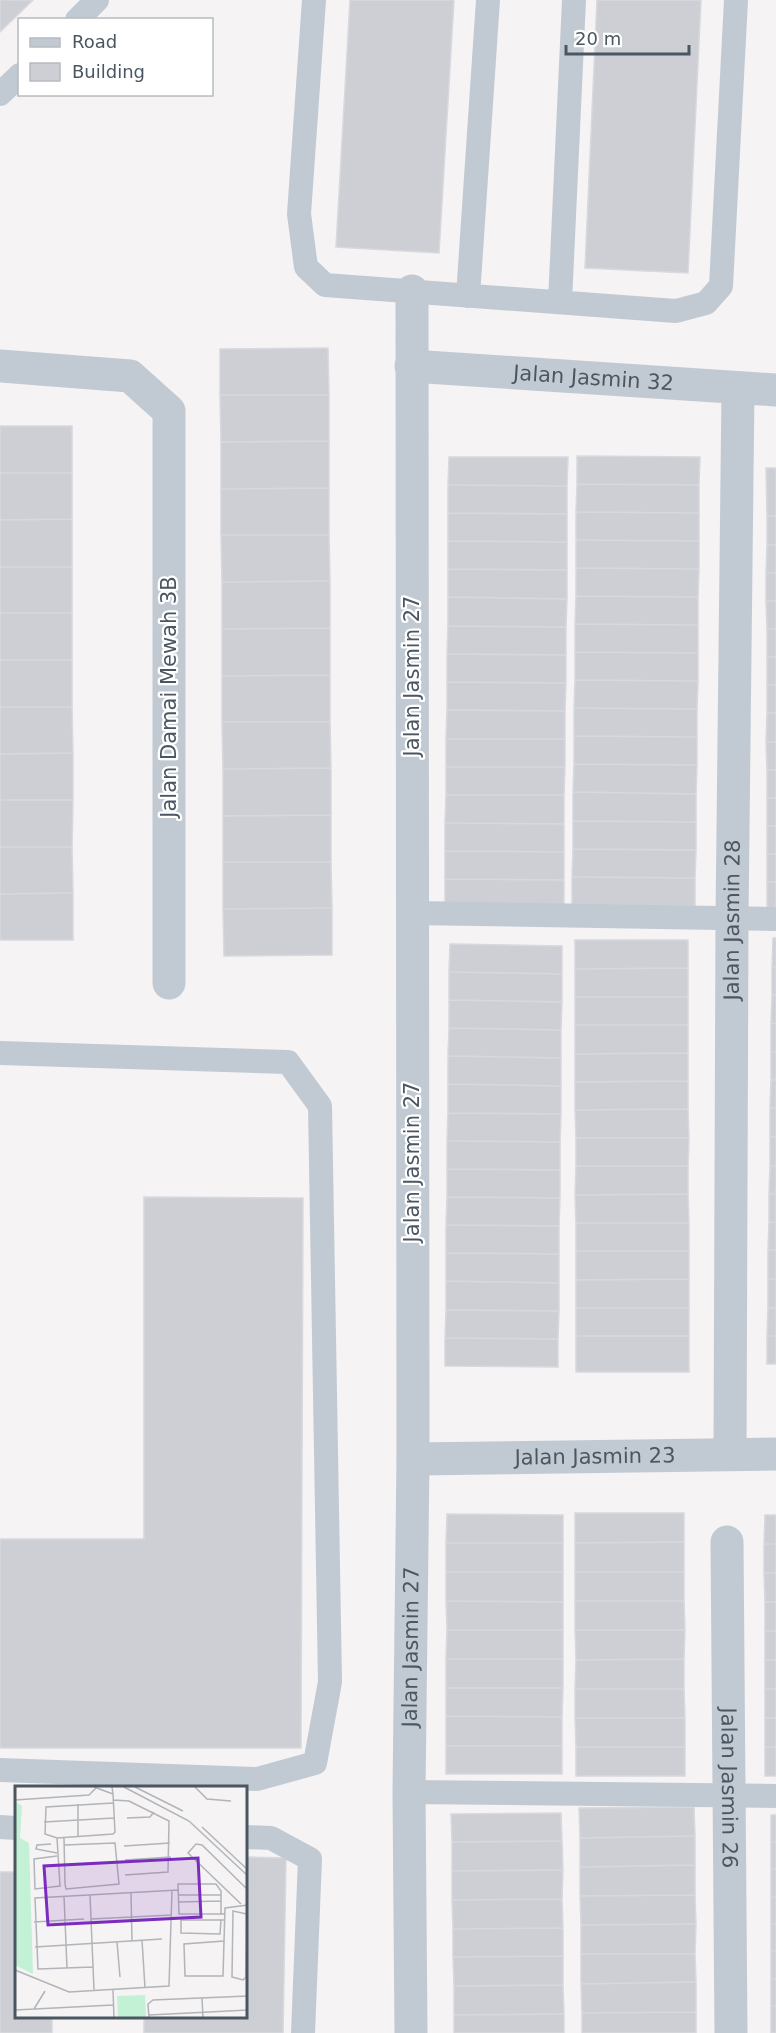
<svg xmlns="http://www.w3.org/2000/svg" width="776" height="2033" font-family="'DejaVu Sans',sans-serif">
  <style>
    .building { fill: #cdcfd5; stroke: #d7d9de; stroke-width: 1.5 }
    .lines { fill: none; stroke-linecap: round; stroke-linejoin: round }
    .service { stroke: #c1cad2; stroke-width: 24 }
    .minor { stroke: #c1cad2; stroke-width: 33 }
    .labels { text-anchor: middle; stroke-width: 4.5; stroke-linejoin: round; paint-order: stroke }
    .street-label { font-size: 21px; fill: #4a5661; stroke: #fff }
    .inset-road { fill: none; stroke: #b1b4b9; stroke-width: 1.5 }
    .view { fill: #7b2cbf; fill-opacity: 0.15; stroke: #7b2cbf; stroke-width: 3 }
    .inset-edge { fill: none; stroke: #4a5661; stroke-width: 3 }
  </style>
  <rect width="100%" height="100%" fill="#f5f3f3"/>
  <!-- building -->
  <path class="building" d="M0,0H33L0,32Z
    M350,0H454L439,253L336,247Z
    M597,0H701L688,273L585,268Z
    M328,348L329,395H220V349Z
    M220,395H329V441L221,442Z
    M0,426H72V473H0Z
    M329,441V488L221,489V442Z
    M577,456L700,457L699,485L577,484Z
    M449,457H568L567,486L448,485Z
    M766,468H776V516H767Z
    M0,473H72V519L0,520Z
    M577,484L699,485V513L576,512Z
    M448,485L567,486V514L448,513Z
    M329,488V535H221V489Z
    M576,512L699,513V541L576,540Z
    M448,513L567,514V542L448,541Z
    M767,516H776V545H767Z
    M72,519V567H0V520Z
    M221,535H329L330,581L222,582Z
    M576,540L699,541V569L576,568Z
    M448,541L567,542V570L448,569Z
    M767,545H776V573H766Z
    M0,567H72V613H0Z
    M576,568L699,569L698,597L576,596Z
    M448,569L567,570V599L448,597Z
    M766,573H776V601H766Z
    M330,581V628L222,629V582Z
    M576,596L698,597V625L575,624Z
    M448,597L567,599L566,627L448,626Z
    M766,601H776V629H767Z
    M0,613H72V660H0Z
    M575,624L698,625V653L575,652Z
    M448,626L566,627V655L447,654Z
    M330,628V675L222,676V629Z
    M767,629H776V657H767Z
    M575,652L698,653V681L575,680Z
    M447,654L566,655V683L447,682Z
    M767,657H776V685H767Z
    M0,660H72V707H0Z
    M330,675V722H222V676Z
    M575,680L698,681L697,709L574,708Z
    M447,682L566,683L565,711L447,710Z
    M767,685H776V713H767Z
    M0,707H72L73,753L0,754Z
    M574,708L697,709V737L574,736Z
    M447,710L565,711V739H446Z
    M767,713H776V742H766Z
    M222,722H330L331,768L223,769Z
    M574,736L697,737V765L574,764Z
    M446,739H565V767H446Z
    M766,742H776V770H767Z
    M73,753V800H0V754Z
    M574,764L697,765L696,794L573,792Z
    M446,767H565L564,795H446Z
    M331,768V815L223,816V769Z
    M767,770H776V798H767Z
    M573,792L696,794V822L573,821Z
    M446,795H564V824L445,823Z
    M767,798H776V826H767Z
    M0,800H73L72,847H0Z
    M331,815V862H223V816Z
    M573,821L696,822V850L573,849Z
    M445,823L564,824V852L445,851Z
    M767,826H776V854H767Z
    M0,847H72L73,893L0,894Z
    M573,849L696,850L695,878L572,877Z
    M445,851L564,852V880L445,879Z
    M767,854H776V882H767Z
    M223,862H331L332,908L223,909Z
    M572,877L695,878V906L572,905Z
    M445,879L564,880V908L445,907Z
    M767,882H776V910H767Z
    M73,893V940H0V894Z
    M332,908V955L224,956L223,909Z
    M773,938H776V967H772Z
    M575,940H688V968L575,969Z
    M450,944L562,946V974L449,972Z
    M772,967H776V995H772Z
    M688,968V997H575V969Z
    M449,972L562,974V1002L449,1000Z
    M772,995H776V1024L771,1023Z
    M575,997H688V1025H575Z
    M449,1000L562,1002L561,1030L449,1028Z
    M771,1023L776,1024V1052H771Z
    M575,1025H688V1053L575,1054Z
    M449,1028L561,1030V1058L448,1056Z
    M771,1052H776V1080H771Z
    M688,1053V1081L575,1082V1054Z
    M448,1056L561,1058V1086L448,1084Z
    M771,1080H776V1108H770Z
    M688,1081V1109L575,1110V1082Z
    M448,1084L561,1086V1114L448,1113Z
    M770,1108H776V1137H770Z
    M688,1109L689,1138H576L575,1110Z
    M448,1113L561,1114L560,1142L447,1141Z
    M770,1137H776V1166H770Z
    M576,1138H689L688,1166H576Z
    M447,1141L560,1142V1170L447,1169Z
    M576,1166H688V1194L575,1195Z
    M770,1166H776V1194H769Z
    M447,1169L560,1170V1198L447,1197Z
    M688,1194L689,1223H576L575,1195Z
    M769,1194H776V1222H769Z
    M144,1197L303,1198L301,1748H0V1539H144Z
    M447,1197L560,1198L559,1226L446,1225Z
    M769,1222H776V1250H768Z
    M576,1223H689V1251H576Z
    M446,1225L559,1226V1254L446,1253Z
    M768,1250H776V1279H768Z
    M576,1251H689V1279L576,1280Z
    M446,1253L559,1254V1283L446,1281Z
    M689,1279V1308H576V1280Z
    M768,1279H776V1308H768Z
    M446,1281L559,1283V1311L446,1310Z
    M576,1308H689V1336H576Z
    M768,1308H776V1336H767Z
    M446,1310L559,1311L558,1339L445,1338Z
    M576,1336H689V1372H576Z
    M767,1336H776V1364H767Z
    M445,1338L558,1339V1367L445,1366Z
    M575,1513H684V1542L575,1543Z
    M447,1514L563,1515V1543H446Z
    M765,1515H776V1544H764Z
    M684,1542V1572H575V1543Z
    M446,1543H563V1572H446Z
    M764,1544H776V1573H764Z
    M446,1572H563V1602L446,1601Z
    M575,1572H684V1601H575Z
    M764,1573H776V1602H765Z
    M446,1601L563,1602V1630H447Z
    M575,1601H684L685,1630H575Z
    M765,1602H776V1631H765Z
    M447,1630H563V1659H446Z
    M575,1630H685L684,1659L576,1660Z
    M765,1631H776V1660H765Z
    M446,1659H563V1688H446Z
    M684,1659V1689H575L576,1660Z
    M765,1660H776V1689H765Z
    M446,1688H563L562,1717L446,1716Z
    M575,1689H684L685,1718H575Z
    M765,1689H776V1718H765Z
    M446,1716L562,1717V1746H446Z
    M575,1718H685V1747H576Z
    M765,1718H776V1747H765Z
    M446,1746H562V1774H446Z
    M576,1747H685V1776H576Z
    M765,1747H776V1776H765Z
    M694,1807L695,1836L580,1838L579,1808Z
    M561,1813L562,1841L452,1842L451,1814Z
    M771,1815H776V1842H771Z
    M695,1836V1865L580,1867V1838Z
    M562,1841L563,1870L452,1871V1842Z
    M771,1842H776V1869H771Z
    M246,1857L286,1858L283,2033H144V2016H246Z
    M695,1865V1895L580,1896V1867Z
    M771,1869H776V1897H771Z
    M563,1870L562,1899L452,1900V1871Z
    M0,1872H16V2016H52V2033H0Z
    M695,1895L696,1924L581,1925L580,1896Z
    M771,1897H776V1924H771Z
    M562,1899L563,1928L453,1929L452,1900Z
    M696,1924L695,1954H581V1925Z
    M771,1924H776V1951H771Z
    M563,1928V1956L453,1957V1929Z
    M771,1951H776V1979H771Z
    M581,1954H695L696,1982L581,1984Z
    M563,1956V1985L454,1986L453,1957Z
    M771,1979H776V2006H771Z
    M696,1982V2012L582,2013L581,1984Z
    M563,1985L564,2014L454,2015V1986Z
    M771,2006H776V2033H771Z
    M696,2012V2033H582V2013Z
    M564,2014V2033H454V2015Z"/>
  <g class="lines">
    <!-- service -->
    <path class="service" d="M314,0L299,214L306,267L325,285L676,311L706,303L721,286L736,0
      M77,20L97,0
      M0,94L20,75
      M468,296L488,0
      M560,302L574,0
      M412,913L776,919
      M0,1053L288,1062L320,1106L330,1682L315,1763L257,1779L0,1770
      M409,1792L776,1796
      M0,1827L16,1828
      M246,1837L271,1838L310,1859L303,2033"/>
    <!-- minor -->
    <g class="minor">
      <path d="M0,366L130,376L169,411V983"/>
      <path id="s1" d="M411,366L776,390"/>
      <path id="s2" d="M730,1454L732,918L738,388"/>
      <path id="s3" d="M413,1459L776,1454"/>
      <path id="s4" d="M727,1542L731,2033"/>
      <path id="s5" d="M411,2033L409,1792L413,1459L412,291"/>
    </g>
  </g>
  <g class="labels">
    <!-- street labels -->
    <g class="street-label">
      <text dy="7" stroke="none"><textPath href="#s1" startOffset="183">Jalan Jasmin 32</textPath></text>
      <text transform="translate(412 676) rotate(-90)" y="7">Jalan Jasmin 27</text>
      <text transform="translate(169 697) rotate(-90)" y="7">Jalan Damai Mewah 3B</text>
      <text dy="7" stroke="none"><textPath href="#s2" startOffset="534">Jalan Jasmin 28</textPath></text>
      <text transform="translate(412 1162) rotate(-90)" y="7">Jalan Jasmin 27</text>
      <text dy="7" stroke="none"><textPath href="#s3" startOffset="182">Jalan Jasmin 23</textPath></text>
      <text dy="7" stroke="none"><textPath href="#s5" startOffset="386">Jalan Jasmin 27</textPath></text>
      <text dy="7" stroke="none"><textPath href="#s4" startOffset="246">Jalan Jasmin 26</textPath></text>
    </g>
  </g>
  <!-- overview -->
  <g transform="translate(15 1786)">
    <rect width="232" height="232" fill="#f5f3f3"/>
    <path d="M1,16L7,20L5,52L14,57L18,188L0,179ZM130,209L131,232H103L102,210Z" fill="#c3f1d5"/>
    <path class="inset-road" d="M79,1L98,8M97,1L98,8L100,46L98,48L42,52L30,48L31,21L98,17M109,1L174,35L233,90M120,1L168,25M180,1L192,13L216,15M0,14L74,9L81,2M98,14L114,15L154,35L153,86L110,89M63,18V51M112,32L135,31L139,26M29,36L99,32M187,41L233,84M42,52L45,100L20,103L19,73L42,70M49,52L50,98L51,103L104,98L100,57L49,59M36,58L22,59L21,63L42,67M109,60L155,57M110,74L156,71M116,107L117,155M75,109L79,204M163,109H206M49,110L52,182M163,116L206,115M226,118L173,67L181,58L187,59L233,104M218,125L232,128L231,191L228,194L217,191ZM206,128V105L201,98H163L164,128H210M76,133L157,129M206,134L205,148L166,147V134H210M19,136L69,133M127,154L130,202M209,155L169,158L170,190H208L210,122L233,119M102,156L105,191M20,161L147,153M78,181L23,183L20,112L163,104M0,184L54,206L154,200L157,104M98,204L99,232M187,212L188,232M19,223L30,205M0,224L98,219M134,229L233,224M134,232L133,218L138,214L233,210"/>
    <path class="view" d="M183,72L186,131L33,139L29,80Z"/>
    <rect width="232" height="232" class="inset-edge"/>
  </g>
  <!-- legend -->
  <rect x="18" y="18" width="195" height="78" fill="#ffffff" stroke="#b7bbc0" stroke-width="1.5"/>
  <rect x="30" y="38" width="30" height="9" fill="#c1cad2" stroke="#b7bbc0" stroke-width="1.5"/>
  <text x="72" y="48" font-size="18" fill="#4a5661">Road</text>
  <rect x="30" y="63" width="30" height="18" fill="#cdcfd5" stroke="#b7bbc0" stroke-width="1.5"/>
  <text x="72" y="78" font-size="18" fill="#4a5661">Building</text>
  <!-- scale -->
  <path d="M566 45v9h123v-9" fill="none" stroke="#4a5661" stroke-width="3"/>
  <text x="575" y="45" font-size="18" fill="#4a5661" stroke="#ffffff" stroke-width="4.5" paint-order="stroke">20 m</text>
</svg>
